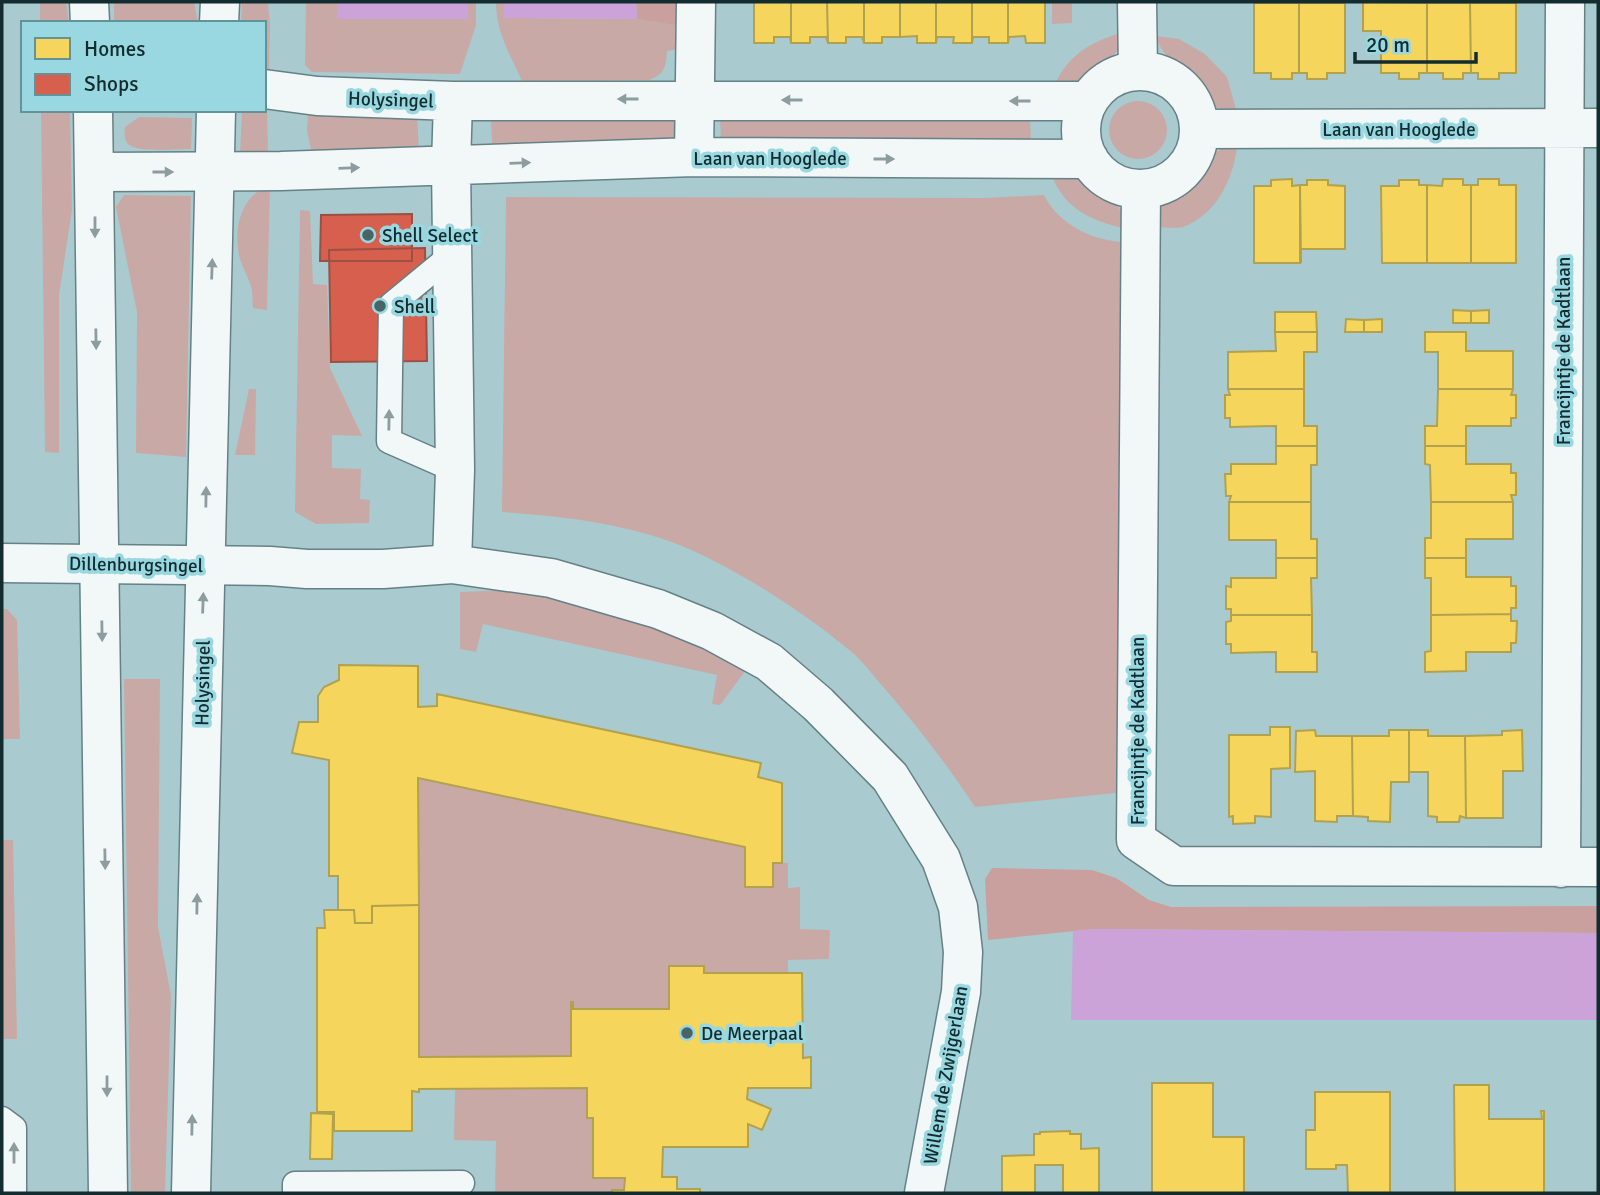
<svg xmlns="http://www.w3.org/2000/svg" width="1600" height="1195" font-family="Signika,sans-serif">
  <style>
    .green { fill: #c9a9a6 }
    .forest { fill: #c9a09d }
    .water { fill: #cca3d8 }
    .homes { fill: #f6d55c; stroke: #b2a24e; stroke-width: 2 }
    .shops { fill: #d6604d; stroke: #9b5044; stroke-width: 2 }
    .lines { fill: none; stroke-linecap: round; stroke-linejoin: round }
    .service-casing { stroke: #658185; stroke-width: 27 }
    .minor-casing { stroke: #658185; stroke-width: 41 }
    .tertiary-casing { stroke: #658185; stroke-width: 41 }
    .service { stroke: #f2f7f8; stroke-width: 24 }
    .minor { stroke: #f2f7f8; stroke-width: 38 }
    .tertiary { stroke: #f2f7f8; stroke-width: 38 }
    .oneway { fill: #8d9c9e }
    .poi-dot { fill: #476467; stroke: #99d8e0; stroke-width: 2.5 }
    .labels { text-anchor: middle; stroke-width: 7; stroke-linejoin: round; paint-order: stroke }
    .street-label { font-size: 19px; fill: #122c2f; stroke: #99d8e0 }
    .poi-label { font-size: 19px; fill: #122c2f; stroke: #99d8e0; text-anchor: start }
  </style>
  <rect width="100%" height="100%" fill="#a9cbd0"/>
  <!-- green -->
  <path class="green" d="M40,2H66L69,23H40Z
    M114,2H194L198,23H114Z
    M242,2H268L270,25L269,69H264V23H241Z
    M306,2H337V19L468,18L467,2H476V25L460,74L312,72L305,65Z
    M496,2H504L505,18L637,19L680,26V49L667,51C666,67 665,74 649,80L522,81C510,54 496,33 496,2Z
    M1052,2H1072V23L1052,24Z
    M1120,33L1119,49L1109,60L1094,69L1080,82L1053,88C1068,55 1087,44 1120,33Z
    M1156,36L1179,39L1205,54L1227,77L1236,109C1227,109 1217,110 1210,103C1204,96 1201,87 1195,80C1180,64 1162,59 1156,36Z
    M1109 130a29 29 0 1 1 58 0a29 29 0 1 1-58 0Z
    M264,108H267L268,154H240L242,110H264Z
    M41,110H70L72,210L59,295V453L45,452Z
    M417,113L419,153L312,154L307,131L308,114Z
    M720,115L1030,116L1031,148H721Z
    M491,116H675L676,149L492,148Z
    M139,117L192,118L191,149C178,149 136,153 128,144C124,139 124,133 125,127Z
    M1222,149H1237C1232,181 1216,215 1183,227C1175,229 1163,227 1155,227L1157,215L1163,202L1189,185L1210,155Z
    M1051,174L1079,178L1099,195L1114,202L1122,212V228C1088,219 1065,209 1051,174Z
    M270,185L267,310L253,308C252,301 253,293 251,286C247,274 239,262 238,249C234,223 244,194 270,185Z
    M124,195L191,196L186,457L136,453L137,312L116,207Z
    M1044,195C1059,225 1093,241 1125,242L1126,792L975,807C948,766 918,727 885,689C875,678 865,664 854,654C806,613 727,562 669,541C615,522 558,516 502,512L506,197L985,198Z
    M300,210L310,211L313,284L327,285L330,368L362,436L332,435V468L361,469L360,499L370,500L369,523L316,524L295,512Z
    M249,389H256L255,455H235Z
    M513,590L566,596L674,631L746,670L720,705L712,704L717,675L483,624L476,652L460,649V592Z
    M2,609H7L17,620L20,739H2Z
    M124,679H160L158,927L171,995L165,1193H131Z
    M418,778L745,847L746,887H772L773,863H788V888L800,887V929L830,930L829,959L788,960V973H704L703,966H670L669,1009H573L571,1002V1056L419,1057Z
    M2,840H13L17,1039H2Z
    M587,1088V1118H593V1178H625L624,1190H613L612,1193H495L496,1141L454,1140L455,1089Z"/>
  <!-- forest -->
  <path class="forest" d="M636,2H680V26L637,19Z
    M992,868L1092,870L1116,878L1149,900L1171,907L1598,906V933L1095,929L988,940L985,879Z"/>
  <!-- water -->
  <path class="water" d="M337,2H467L468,19H337Z
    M504,2H636L637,19L504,18Z
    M1095,929L1598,933V1020H1071L1073,931Z"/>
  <!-- homes -->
  <path class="homes" d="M754,2H791V43L790,37H774V43H754Z
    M791,2H827L828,43L826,37H810V43H791Z
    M827,2H864V43L862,37H846V43H828Z
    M864,2H900V37H882V43H864Z
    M900,2H936V43H917V36L900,37Z
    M936,2H972V43H953L954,37H937L936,43Z
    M972,2H1008V43H989V37H973L972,43Z
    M1008,2H1045V43H1026L1025,36L1009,37L1008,43Z
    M1363,2L1427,3V73H1419V79H1399V73H1381V31H1363Z
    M1254,3H1299V73H1292V79H1271V73H1254Z
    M1299,3H1345V73H1327V79H1307V73H1299Z
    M1427,3H1470L1471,73H1463V79H1443V73H1427Z
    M1470,3H1516V73H1499V79H1478V73H1471Z
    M1292,179V186L1300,185V263H1254V186H1271V180Z
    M1443,179H1463V185H1471V263H1427V185L1442,186Z
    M1478,179H1499V185H1516V263H1471V185H1478Z
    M1307,180H1328V185L1345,186V249H1301V263L1300,185H1307Z
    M1399,180H1419V185H1427V263H1382L1381,186H1399Z
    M1453,310L1471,311V323H1453Z
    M1489,310V323H1471V311Z
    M1275,312H1316L1317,332H1275Z
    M1346,319L1364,320V332H1345Z
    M1382,319V332H1364V320Z
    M1275,332H1317V352H1304V389H1228V352L1276,351Z
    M1425,332H1466V351H1513V389H1438V352H1425Z
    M1228,389H1304V426H1317V446H1276V426L1230,427V418H1225V395H1230Z
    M1438,389H1513L1511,395H1516V418H1511V426H1466V446H1425V426H1437Z
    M1276,446H1317V465H1311V502H1229L1231,496H1226L1225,474H1231V464H1276Z
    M1425,446H1466V464H1511V473H1516V495H1511L1513,502H1431L1430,465L1425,464Z
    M1229,502H1311V539H1317V558H1276V540H1229Z
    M1431,502H1513V539H1466V558H1425V538H1431Z
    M1276,558H1317V578H1311L1312,615H1231V609H1226V586L1231,587V578H1276Z
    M1425,558H1466V577H1511V586H1516V608H1511V614L1431,615V578H1425Z
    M1511,614V621H1517L1516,643H1511V652H1466V671L1425,672V652L1431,651V615Z
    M1231,615H1312V652H1317V672H1276V652L1231,653V644H1226V622L1231,621Z
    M339,665L418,666V707L437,706V694L761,763L758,777L782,783V863H773V887H745V847L418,778L419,905L372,906V923H355L354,910H338V876H329V760L292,753L299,722H318V696L324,687L339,680Z
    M1270,727H1290V768L1271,769V817L1255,816V823L1233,824V816L1229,817V735H1270Z
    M1315,730L1316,736H1352L1353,816H1337V822L1315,821V771L1295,772L1296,731Z
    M1389,730H1409V782H1391L1390,822L1368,821V817L1353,816L1352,736H1389Z
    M1409,730H1428V736H1465L1466,818L1460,816L1459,822H1437V817L1428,816V772H1409V782Z
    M1522,730L1523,771H1503V818H1466L1465,736L1502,735V731Z
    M419,905V1057L571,1056V1002H573V1009H669V966H704V973H802L803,1058L811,1057V1088H748L747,1099L771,1109L762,1130L748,1124V1147H663L662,1177H677V1189H700V1193H612V1190H624L625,1178H593V1118H587V1088L419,1089V1092L412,1091V1131H334V1112H317V928H325L324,910H354L355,923H372V906Z
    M1152,1083H1213V1137H1244V1193H1152Z
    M1454,1085H1489V1119H1542L1541,1111H1544V1193H1455Z
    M1315,1092H1390V1193H1348L1347,1165H1336V1169H1306V1130H1315Z
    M311,1113L333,1114L332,1159H310Z
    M1070,1131V1134H1081V1149L1099,1148V1193H1063V1165H1035V1193H1002V1156L1034,1155V1134H1040V1132Z"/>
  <!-- shops -->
  <path class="shops" d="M412,214V261H320L321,215Z
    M425,248L427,361L331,362L329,250Z"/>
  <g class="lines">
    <defs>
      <path id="service" d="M454,253L391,305L389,441L455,470
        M2,1119L14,1128V1193
        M295,1193V1184L462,1183"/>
      <path id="minor" d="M1137,2L1138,70
        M1081 130a59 59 0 1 1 118 0a59 59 0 1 1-118 0Z
        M264,89L317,96L453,101H1088
        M1200,129L1598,128
        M694,157L696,2
        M95,172L281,171L694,157L1089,159
        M1141,189L1136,840L1174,866L1598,867
        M2,563L270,566L307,569H383L452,564L551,578L658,609L712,631L769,662L818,704L890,777L941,859L958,907L963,952L961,992L924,1193
        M452,564L455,470L451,165L453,101
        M1561,868L1565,2"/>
      <path id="tertiary" d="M89,2L90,23
        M219,23L220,2
        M93,110L108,1193
        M191,1193L216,110"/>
    </defs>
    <!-- service casing -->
    <use href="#service" class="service-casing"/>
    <!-- minor casing -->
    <use href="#minor" class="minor-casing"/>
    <!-- tertiary casing -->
    <use href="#tertiary" class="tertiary-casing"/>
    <!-- service -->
    <use href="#service" class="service"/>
    <!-- minor -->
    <use href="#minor" class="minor"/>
    <!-- tertiary -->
    <use href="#tertiary" class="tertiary"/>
  </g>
  <!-- one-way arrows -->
  <defs><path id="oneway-solid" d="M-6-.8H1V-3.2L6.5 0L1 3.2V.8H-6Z" transform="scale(1.75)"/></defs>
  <g class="oneway">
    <use href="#oneway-solid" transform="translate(628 99) rotate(-180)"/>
    <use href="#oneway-solid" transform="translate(792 100) rotate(-180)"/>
    <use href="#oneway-solid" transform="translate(1020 101) rotate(-180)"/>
    <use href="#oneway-solid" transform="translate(884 159)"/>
    <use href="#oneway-solid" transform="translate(520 163) rotate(-2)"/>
    <use href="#oneway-solid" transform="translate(349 168) rotate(-2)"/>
    <use href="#oneway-solid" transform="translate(163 172)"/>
    <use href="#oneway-solid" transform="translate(95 227) rotate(90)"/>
    <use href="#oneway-solid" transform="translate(212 269) rotate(-88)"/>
    <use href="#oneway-solid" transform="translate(96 339) rotate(89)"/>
    <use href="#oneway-solid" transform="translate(389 420) rotate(-89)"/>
    <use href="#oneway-solid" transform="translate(206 497) rotate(-89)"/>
    <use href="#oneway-solid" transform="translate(203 603) rotate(-88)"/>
    <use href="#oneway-solid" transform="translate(102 631) rotate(89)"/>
    <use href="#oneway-solid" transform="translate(105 859) rotate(89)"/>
    <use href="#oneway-solid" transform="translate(197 904) rotate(-89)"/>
    <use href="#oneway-solid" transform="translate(107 1086) rotate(90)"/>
    <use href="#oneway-solid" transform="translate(192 1125) rotate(-89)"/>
    <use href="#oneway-solid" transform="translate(14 1153) rotate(-90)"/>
  </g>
  <!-- markers -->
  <g class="poi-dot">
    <circle cx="368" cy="235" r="7"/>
    <circle cx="380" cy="306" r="7"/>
    <circle cx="687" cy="1033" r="7"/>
  </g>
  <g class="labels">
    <!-- street labels -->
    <g class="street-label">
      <text transform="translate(391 99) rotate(2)" y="7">Holysingel</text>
      <text x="1399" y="136">Laan van Hooglede</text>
      <text x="770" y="165">Laan van Hooglede</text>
      <text transform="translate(1563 351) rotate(-90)" y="7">Francijntje de Kadtlaan</text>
      <text transform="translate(136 564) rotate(1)" y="7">Dillenburgsingel</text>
      <text transform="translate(202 683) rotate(-89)" y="7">Holysingel</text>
      <text transform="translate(1137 731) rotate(-90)" y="7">Francijntje de Kadtlaan</text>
      <text transform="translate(945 1075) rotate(-80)" y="7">Willem de Zwijgerlaan</text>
    </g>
    <!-- poi labels -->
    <g class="poi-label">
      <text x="382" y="242">Shell Select</text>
      <text x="394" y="313">Shell</text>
      <text x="701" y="1040">De Meerpaal</text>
    </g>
  </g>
  <!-- border -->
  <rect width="1600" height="1195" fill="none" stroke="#122c2f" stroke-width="7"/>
  <!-- legend -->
  <rect x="21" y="21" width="245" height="91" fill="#99d8e0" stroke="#639399" stroke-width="2"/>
  <rect x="35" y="38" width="35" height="21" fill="#f6d55c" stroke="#639399" stroke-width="2"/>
  <text x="84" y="56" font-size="21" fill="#122c2f">Homes</text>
  <rect x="35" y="74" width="35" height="21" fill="#d6604d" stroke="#639399" stroke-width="2"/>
  <text x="84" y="91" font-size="21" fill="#122c2f">Shops</text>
  <!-- scale -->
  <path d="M1355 52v10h121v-10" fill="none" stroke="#122c2f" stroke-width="3.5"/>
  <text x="1366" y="52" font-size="21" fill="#122c2f" stroke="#99d8e0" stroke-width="5" paint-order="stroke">20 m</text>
</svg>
